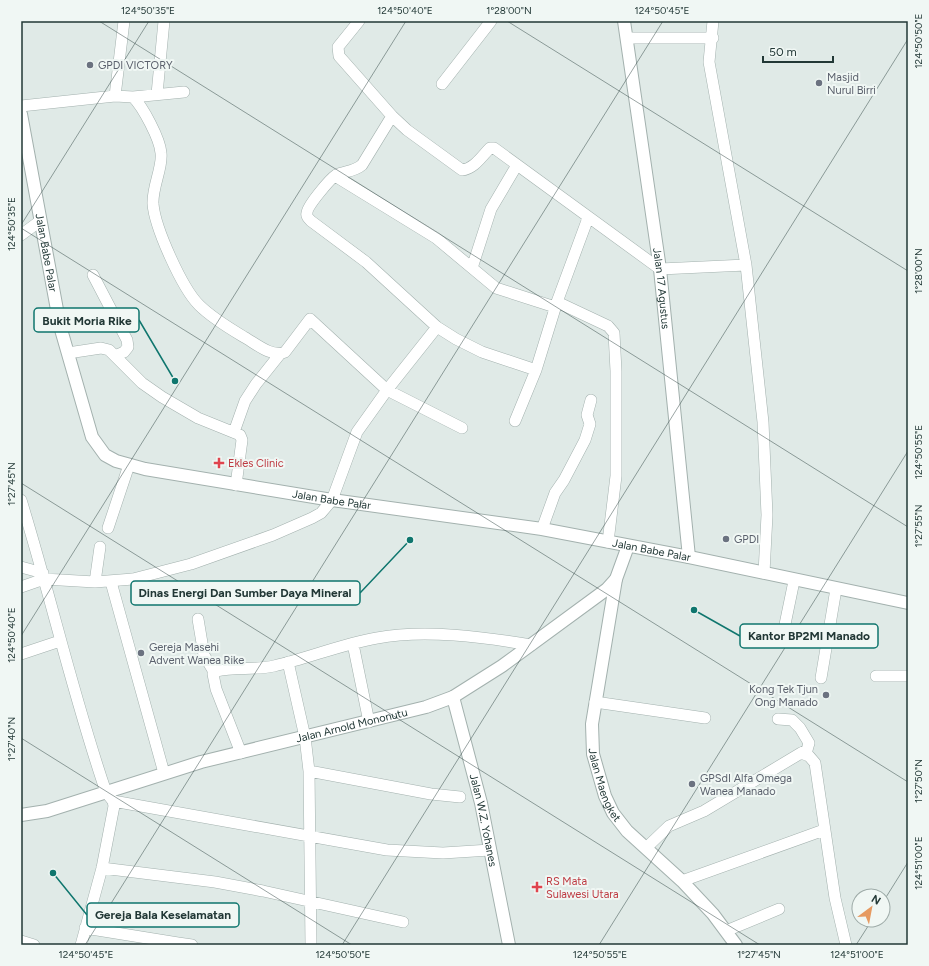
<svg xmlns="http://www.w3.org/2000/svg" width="929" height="966" font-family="Figtree,sans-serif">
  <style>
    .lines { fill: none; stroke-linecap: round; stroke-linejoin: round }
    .minor-casing { stroke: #a3b1ae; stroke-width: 12 }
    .tertiary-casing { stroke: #a3b1ae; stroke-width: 14 }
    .minor { stroke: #fff; stroke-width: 11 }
    .tertiary { stroke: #fff; stroke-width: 12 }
    .ticks { fill: none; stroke: #223836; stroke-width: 1; stroke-opacity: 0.45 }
    .worship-dot { fill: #6b7280; stroke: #f0f7f4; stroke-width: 1.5 }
    .health-dot { fill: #e0444e; stroke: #f0f7f4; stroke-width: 1.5 }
    .labels { text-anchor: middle; stroke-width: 4; stroke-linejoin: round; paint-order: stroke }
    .worship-label { font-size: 11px; fill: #5b616d; stroke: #f0f7f4; text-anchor: start }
    .street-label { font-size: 11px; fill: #223836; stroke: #f0f7f4 }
    .health-label { font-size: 11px; fill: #be3a42; stroke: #f0f7f4; text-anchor: start }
    .leader { fill: none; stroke: #0f766e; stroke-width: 1.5 }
    .callout-dot { fill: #0f766e; stroke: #f0f7f4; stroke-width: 1.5 }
    .callout { fill: #f0f7f4; stroke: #0f766e; stroke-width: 1.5 }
    .callout-label { font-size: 12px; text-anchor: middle; font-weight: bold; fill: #223836 }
    .neatline { fill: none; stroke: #223836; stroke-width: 1.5 }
    .ticks-label { font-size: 10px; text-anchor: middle; fill: #223836 }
  </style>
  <rect width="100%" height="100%" fill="#e0eae7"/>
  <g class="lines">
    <defs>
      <path id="minor" d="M359,21L338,47L339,56L392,116L362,165C354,172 344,171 336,175C330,179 307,206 307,213C306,216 308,218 311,221L366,262L437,327L456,339L482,352L536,370
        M713,21L709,62L746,265L763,422L767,515L764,573
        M627,38H713
        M442,84L491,21
        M157,94L164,21
        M115,96L124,21
        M133,97L184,92
        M21,106L115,96L133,97C143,107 160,139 161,153C163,167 152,187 153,204C155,228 182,288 199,305C212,318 229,328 244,337C255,343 272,358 285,352L310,319L387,390L462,428
        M392,116L407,130L462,170C474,169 482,156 490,148H494L660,269L746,265
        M335,176L436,238L496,288L555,307
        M21,235L40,221
        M472,268L491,209L517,165
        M93,275L127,340L128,347L124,352L115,356
        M557,302L608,326L614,333L616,371V476L608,542
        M68,353L101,348L109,350L142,383L162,397L198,418L240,435L242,440L236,485
        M515,421L536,370L557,302L588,218
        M234,432L245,401L256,384L280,354
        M21,500C51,597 73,696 106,792L113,801L114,806L102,868L81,945
        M108,528L129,465
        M542,529L555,493L564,480L585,440L590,424L587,415L591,400
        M21,567L43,573
        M95,582L100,547
        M111,582L164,773
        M21,587L44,579L95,582L133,579L191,564L273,535L312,518L321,513L332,500L357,432L387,390L437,327
        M198,619L204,655L214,672
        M764,636L779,638L783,634L794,581
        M353,644L369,722
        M21,654L60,641
        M288,662L305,737L309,771L311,945
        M876,676H908
        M821,678L836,589
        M595,702L705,718
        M778,719L792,720L800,728L809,743L807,750L801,753
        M241,753L216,689L213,674L216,671C235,667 255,670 274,666C309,658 342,644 377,638C425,629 483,637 531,645
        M309,771L431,794L460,797
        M113,801L387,850L443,853L490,850
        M646,848L669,826L704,811L801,753L809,756L815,763L835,898L846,945
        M102,868L215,882L263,891L403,922
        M682,881L824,830
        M85,928L178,943V945
        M726,931L779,909
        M21,941L34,945
        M178,943L192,945"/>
      <g id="tertiary">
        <path id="s1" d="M624,21L660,269L689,557"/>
        <path id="s2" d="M21,114L60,326L92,437L105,455L116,461L145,469L332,500L542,529L689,557L908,603"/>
        <path id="s3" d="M616,579L592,724L593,754L605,796L613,813L627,831L682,881L713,914L736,945"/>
        <path id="s4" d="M453,697L481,803L509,945"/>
        <path id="s5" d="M21,815L47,811L201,762L426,707L453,697L502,666L607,589L616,579L628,546"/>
      </g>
    </defs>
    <!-- minor casing -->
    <use href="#minor" class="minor-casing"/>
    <!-- tertiary casing -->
    <use href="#tertiary" class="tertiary-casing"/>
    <!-- minor -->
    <use href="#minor" class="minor"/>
    <!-- tertiary -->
    <use href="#tertiary" class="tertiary"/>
  </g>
  <!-- ticks -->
  <path class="ticks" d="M99,21L908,527M507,21L908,271M21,225L149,21M21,228L908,782M21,483L760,945M21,636L406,21M21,738L352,945M883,902L908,862M85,945L663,21M342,945L908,39M599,945L908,451M856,945L872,920"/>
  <!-- markers -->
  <g class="worship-dot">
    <circle cx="90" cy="65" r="4"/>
    <circle cx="819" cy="83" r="4"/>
    <circle cx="726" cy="539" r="4"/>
    <circle cx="141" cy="653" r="4"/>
    <circle cx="826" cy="695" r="4"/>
    <circle cx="692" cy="784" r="4"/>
  </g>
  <g class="health-dot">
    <path d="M217 457h4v4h4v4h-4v4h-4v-4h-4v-4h4z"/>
    <path d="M535 881h4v4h4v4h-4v4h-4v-4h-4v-4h4z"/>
  </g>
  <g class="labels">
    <!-- worship labels -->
    <g class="worship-label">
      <text x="98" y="69">GPDI VICTORY</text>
      <text x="827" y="81">Masjid<tspan x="827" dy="13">Nurul Birri</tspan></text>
      <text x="734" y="543">GPDI</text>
      <text x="149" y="651">Gereja Masehi<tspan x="149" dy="13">Advent Wanea Rike</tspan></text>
      <text x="818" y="693" text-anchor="end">Kong Tek Tjun<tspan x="818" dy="13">Ong Manado</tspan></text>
      <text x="700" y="782">GPSdI Alfa Omega<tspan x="700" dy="13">Wanea Manado</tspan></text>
    </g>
    <!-- street labels -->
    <g class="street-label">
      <text dy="4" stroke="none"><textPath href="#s2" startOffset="141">Jalan Babe Palar</textPath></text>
      <text dy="4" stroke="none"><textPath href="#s1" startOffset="270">Jalan 17 Agustus</textPath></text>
      <text dy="4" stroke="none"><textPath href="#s2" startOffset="585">Jalan Babe Palar</textPath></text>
      <text dy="4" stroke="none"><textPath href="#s2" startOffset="909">Jalan Babe Palar</textPath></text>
      <text dy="4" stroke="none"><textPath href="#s5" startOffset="343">Jalan Arnold Mononutu</textPath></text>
      <text dy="4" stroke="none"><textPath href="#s3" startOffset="210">Jalan Maengket</textPath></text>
      <text dy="4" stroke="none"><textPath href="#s4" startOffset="127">Jalan W.Z. Yohanes</textPath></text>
    </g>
    <!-- health labels -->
    <g class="health-label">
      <text x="228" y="467">Ekles Clinic</text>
      <text x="546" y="885">RS Mata<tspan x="546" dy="13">Sulawesi Utara</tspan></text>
    </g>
  </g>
  <!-- callouts -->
  <path class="leader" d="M175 381L139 320M410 540L360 593M694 610L740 636M53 873L87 915"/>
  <g class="callout-dot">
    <circle cx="175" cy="381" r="4"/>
    <circle cx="410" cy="540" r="4"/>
    <circle cx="694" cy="610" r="4"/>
    <circle cx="53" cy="873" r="4"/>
  </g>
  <g class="callout">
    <rect x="34" y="308" width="105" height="24" rx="4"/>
    <rect x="131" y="581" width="229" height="24" rx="4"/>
    <rect x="740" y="624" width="138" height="24" rx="4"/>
    <rect x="87" y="903" width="152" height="24" rx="4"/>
  </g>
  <g class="callout-label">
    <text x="87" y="325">Bukit Moria Rike</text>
    <text x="245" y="597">Dinas Energi Dan Sumber Daya Mineral</text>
    <text x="809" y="640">Kantor BP2MI Manado</text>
    <text x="163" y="919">Gereja Bala Keselamatan</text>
  </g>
  <!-- border -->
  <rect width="929" height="966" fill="none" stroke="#f0f7f4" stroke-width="44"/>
  <!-- north arrow -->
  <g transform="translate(871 908) rotate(32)"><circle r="19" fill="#f0f7f4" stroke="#9eaba8"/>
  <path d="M0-3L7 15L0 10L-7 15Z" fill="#e69a61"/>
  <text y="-6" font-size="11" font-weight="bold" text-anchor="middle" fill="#223836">N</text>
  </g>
  <!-- scale -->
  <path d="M763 56v6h70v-6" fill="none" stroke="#223836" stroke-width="2"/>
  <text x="769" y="56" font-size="12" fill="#223836" stroke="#f0f7f4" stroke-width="3" paint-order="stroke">50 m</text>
  <rect x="22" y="22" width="885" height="922" class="neatline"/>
  <g class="ticks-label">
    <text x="148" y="14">124°50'35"E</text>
    <text x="405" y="14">124°50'40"E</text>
    <text x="509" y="14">1°28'00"N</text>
    <text x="662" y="14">124°50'45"E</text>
    <text transform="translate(918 41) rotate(-90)" y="4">124°50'50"E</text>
    <text transform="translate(11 224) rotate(-90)" y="4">124°50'35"E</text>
    <text transform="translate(918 271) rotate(-90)" y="4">1°28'00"N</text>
    <text transform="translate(918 452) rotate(-90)" y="4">124°50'55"E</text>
    <text transform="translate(11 484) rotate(-90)" y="4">1°27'45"N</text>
    <text transform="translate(918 526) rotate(-90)" y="4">1°27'55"N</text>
    <text transform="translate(11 635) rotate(-90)" y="4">124°50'40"E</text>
    <text transform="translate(11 739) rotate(-90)" y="4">1°27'40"N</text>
    <text transform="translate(918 781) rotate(-90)" y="4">1°27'50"N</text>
    <text transform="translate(918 863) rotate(-90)" y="4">124°51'00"E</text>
    <text x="86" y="958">124°50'45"E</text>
    <text x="343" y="958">124°50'50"E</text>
    <text x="600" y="958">124°50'55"E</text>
    <text x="759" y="958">1°27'45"N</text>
    <text x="857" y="958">124°51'00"E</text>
  </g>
</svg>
